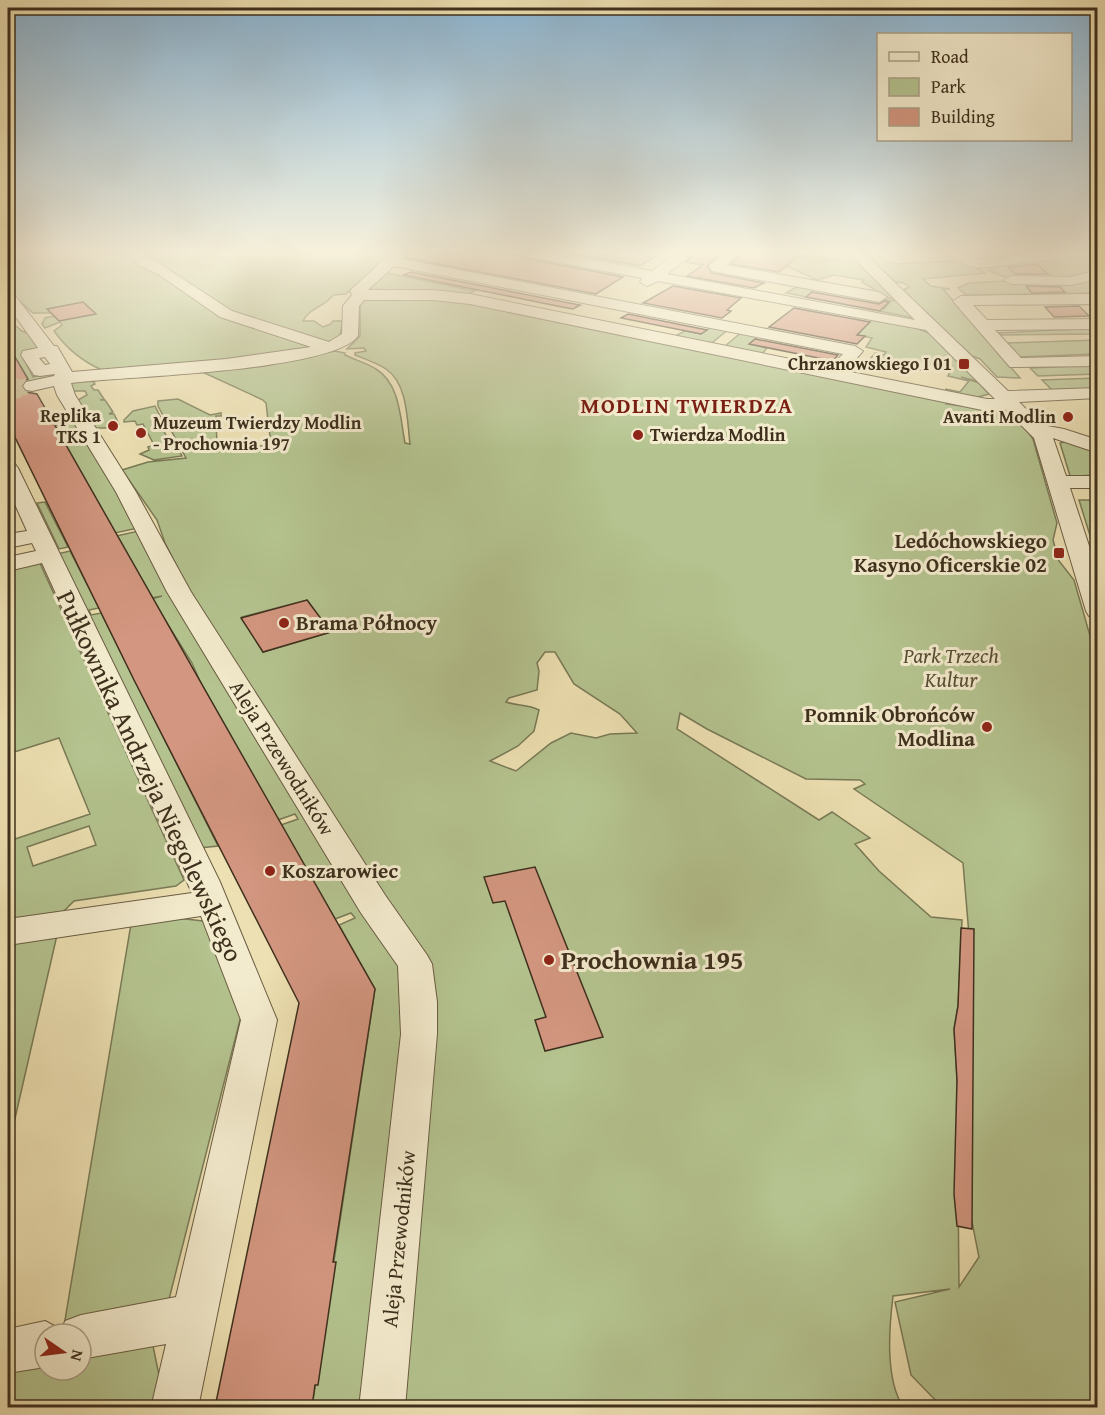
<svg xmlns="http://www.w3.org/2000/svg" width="1105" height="1415" font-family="'Gentium Book Plus',serif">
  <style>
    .green { fill: #b4c38f; stroke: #797a56; stroke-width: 1.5; fill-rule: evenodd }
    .building { fill: #d39680; stroke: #3e301d; stroke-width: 1.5 }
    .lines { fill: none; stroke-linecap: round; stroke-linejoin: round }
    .minor-tunnel-far1 { stroke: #cabd94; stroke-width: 16; stroke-dasharray: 16 8; stroke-linecap: butt }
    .minor-tunnel { stroke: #cabd94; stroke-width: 20; stroke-dasharray: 20 10; stroke-linecap: butt }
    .minor-casing { stroke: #6a5c42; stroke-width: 2 }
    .minor { fill: #f3ebcd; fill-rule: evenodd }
    .poi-dot { fill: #8f2418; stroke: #f3ebcd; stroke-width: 2 }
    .labels { text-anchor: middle; stroke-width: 6; stroke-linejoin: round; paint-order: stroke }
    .far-poi-label { font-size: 18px; font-weight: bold; fill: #3e301d; stroke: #f3ebcd; text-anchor: end }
    .poi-label { font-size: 21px; font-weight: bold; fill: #3e301d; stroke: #f3ebcd; text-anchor: end }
    .park-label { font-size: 21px; font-style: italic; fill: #564d34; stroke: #f3ebcd }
    .street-label { font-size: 21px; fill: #3e301d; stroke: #f3ebcd }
    .far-district-label { font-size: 22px; font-weight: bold; letter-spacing: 1.5px; fill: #7a1f14; stroke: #f3ebcd }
    .near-street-label { font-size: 26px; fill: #3e301d; stroke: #f3ebcd }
    .near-poi-label { font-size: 26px; font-weight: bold; fill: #3e301d; stroke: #f3ebcd; text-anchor: start }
  </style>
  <rect width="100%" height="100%" fill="#ede0b2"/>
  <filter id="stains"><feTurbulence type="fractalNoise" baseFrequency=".00333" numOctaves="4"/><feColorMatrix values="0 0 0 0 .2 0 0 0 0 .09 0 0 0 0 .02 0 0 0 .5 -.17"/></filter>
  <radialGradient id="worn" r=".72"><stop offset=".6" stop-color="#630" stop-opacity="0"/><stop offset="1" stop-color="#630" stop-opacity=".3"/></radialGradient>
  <!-- green -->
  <path class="green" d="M8,253H133L202,299L312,347L256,359L102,370C81,361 67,349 54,331L62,325L60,322L45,328L42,324L45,318L54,316L51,313H33L8,291Z
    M142,253H392L346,294L333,295C325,307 309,308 303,321H314L323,327L331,324L333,321H343L340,335L334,342L320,343L230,314Z
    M803,253H820L827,260L841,259L836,253H848L896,299L874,296V289L862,282L864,280L834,275L817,280L783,264L786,256L797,258Z
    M864,253H874L892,264L954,261L942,253H949L985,273L923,279L931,286L950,289H943L1020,378L997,377L980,359L972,356L903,290L909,287L904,283L895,282Z
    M1089,253L1097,254V270C1064,280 1020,287 988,270L991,266Z
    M387,273L475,291L467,294L367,291Z
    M1097,276V299L1090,293L966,295L958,288L969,283Z
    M800,285L815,289L809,295L884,309L890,302L879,299L897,301L915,318L786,293Z
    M444,298L948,400L946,404L985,409L1010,416L1026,429L1033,439L1057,523L1053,540L1059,561L1074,580L1097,660V1407H942L911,1375L895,1302L950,1289L893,1296C889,1329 885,1378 903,1407H397L429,992L210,631L165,543L157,520L122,470L148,462L186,458L158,406V401L178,399L210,415L221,413V416H216L217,447H223V450L271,445L266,403L263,400L198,370L257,365L335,351L345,353V355C355,360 367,363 376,369C400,384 400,417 405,443L410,444C407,420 408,384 386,369C377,363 365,359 355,355V353L366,351L364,348L347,349L360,336V302L370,299ZM307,600L330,632L263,652L242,617ZM545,652H555L574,684L620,714L637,733L610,734L596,738L571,733L551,743L516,771L490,761L518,746L534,731L539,710C528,704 517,706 506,702L509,698L537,690L539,671L537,663ZM680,713L707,729L806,779L860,780L865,784L854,789L963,863L972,971L970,1212L979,1257L959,1287L957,1080L954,1029L958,1006L962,920L931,917L879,871L855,844L870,838L832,812L819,820L677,729Z
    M8,304L9,320L22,331L35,336L44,350L22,355L33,377L52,373L53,378L30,384L8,345Z
    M872,319L916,328L931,334L977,381L961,377L979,383L989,394L978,397L945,392L946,389L960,392L969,381L948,376L952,367L931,363L925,371L869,360L875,353L884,355L886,352L866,347L872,338L857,335Z
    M711,327L730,328L713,342L708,343L675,336L685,331L701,334Z
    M1098,328L1097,334L998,335L996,333Z
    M743,331L759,336L750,344L767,348L762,354L725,346Z
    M1097,340V354L1020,357L1010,352L1006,343Z
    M1097,365V374L1038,376L1030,368Z
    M1097,378V391L1055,393L1042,380Z
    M91,379L95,384L91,386L94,390H98L104,399L100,400H105L113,412L109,414H114L119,424H111L107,428H94L78,400L87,395L85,391H72L70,384L78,380Z
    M155,406L161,418L157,419L171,444L175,443L182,456L154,460L140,454L149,450L148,447L154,445L143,424L137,425L135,421L124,422V420L133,411Z
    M77,421L138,528L115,533L54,426Z
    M1068,441L1097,451V475L1076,476L1071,479L1060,443Z
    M1079,500H1097V558Z
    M45,502L68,547L59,549L37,503Z
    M139,531L412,981L374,1407H312L375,989L339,925L355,918L351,913L335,919L281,825L298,819L295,814L278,820L203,688L192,663L152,599L162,596L151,598L116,536Z
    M70,551L99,608L89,610L91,615L101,613L218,846L199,848L57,554Z
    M39,561L184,880L176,886L74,901L54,921L8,928V837L9,841L90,814L59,738L8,754V568ZM89,826L96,845L33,866L27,847Z
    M177,918L203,921L243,1008L166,1311L64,1326L131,924Z
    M57,935L8,1149V942Z
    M151,1336L161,1385L156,1407H8V1362L45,1355V1370H81V1349Z"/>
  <!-- building -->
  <path class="building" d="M409,253H512L529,259L623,277L596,294L406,258Z
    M568,253H661L640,266Z
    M696,253H720L707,266L712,273L764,283L754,288L687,276L703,265L686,262Z
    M743,253H802L779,272L731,264Z
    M1037,264L1048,274H1015L1008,267Z
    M411,272L580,305L573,309L562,307L404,275Z
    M673,286L741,298L727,310L731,311L722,318L643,303Z
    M1026,286L1060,287L1065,292L1032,293Z
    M812,292L879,304L884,301L889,302L880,311L806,297Z
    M83,302L96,314L59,321L47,309Z
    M1079,306L1089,316L1054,317L1045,307Z
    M794,308L870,322L857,335L865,336L857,344L769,327Z
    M628,314L707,330L701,334L621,318Z
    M755,339L838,355L833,361L749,344Z
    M8,345L28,379L24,381L21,387L26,392L37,394L375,989L333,1262H336L318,1385H315L312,1407H215L299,1003L134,680L8,423Z
    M307,600L331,632L263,652L241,618Z
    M535,867L603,1037L545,1051L535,1020L546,1017L505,901L493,903L484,877Z
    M961,928L974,929L972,1229L957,1226L954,1194L957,1080L954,1029L958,1006Z"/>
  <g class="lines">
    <!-- minor-tunnel-far1 -->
    <path class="minor-tunnel-far1" d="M11,389L32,386"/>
    <!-- minor-tunnel -->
    <path class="minor-tunnel" d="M8,390L20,388"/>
    <defs>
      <path id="minor" d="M128,253H143L232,311L329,342L342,334L343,306L352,295L350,291L353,288L391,253H407L402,259L855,346L863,351L846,371L987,399H995L926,330L658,281L647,286L640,282L642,278L529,257L522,253H554L652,271L677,253H694L667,274L915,320L849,253H864L1008,391L1098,388V398L1019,402L1042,425L1064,429L1098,440V453L1053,438L1066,476H1098V488H1070L1098,573V618L1089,616L1086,611L1034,438L1005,409L987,411L470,304L433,300H364L359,306L358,336C331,372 123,376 71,383L75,395L136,492L191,592L385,895L427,955L432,964L437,1002V1034L405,1408H359L401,1034L398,966L361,913L167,592L116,492L57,395L54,386L32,391L26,390L23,386L26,382L54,376L55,374L40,376L34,375L21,355L23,351L38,348L8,306V292L13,293L54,346H57L72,372L226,359L311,347L220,317L158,274L139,265ZM394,266L843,354L830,367L470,294L433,290H368ZM45,357L50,364L45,365L39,358Z
        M724,253H741L726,265L879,292L887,297L879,302L712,271L709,266Z
        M947,253H965L979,260L1036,253H1083L1076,257L979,268L965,265Z
        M1098,270V279L1071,285L1011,284L1004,280L1011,276L1071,277Z
        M1089,294L1098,296V306L1089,304L973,305L987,320L1098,319V329L995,330L1021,358L1098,356V366L1010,367L953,301L961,296Z
        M8,462L15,464L18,468L220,882L277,1020L198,1408H151L166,1344L81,1359V1334H45V1367L8,1373V1329L45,1321L62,1330L65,1321L81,1315L176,1297L241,1020L201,916L8,945V919L192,893L42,563L8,571V557L36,551L32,543L8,548V534L27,531L8,489Z"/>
    </defs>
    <!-- minor casing -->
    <use href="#minor" class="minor-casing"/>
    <!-- minor -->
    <use href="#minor" class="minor"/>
  </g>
  <!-- sky -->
  <linearGradient id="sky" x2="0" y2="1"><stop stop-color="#8bb6d5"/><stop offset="0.56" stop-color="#f7f1dc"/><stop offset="1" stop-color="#f7f1dc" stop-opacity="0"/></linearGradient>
  <rect width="1105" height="451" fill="url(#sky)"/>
  <!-- markers -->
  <g class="poi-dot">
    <rect x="958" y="358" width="12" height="12" rx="3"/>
    <circle cx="1068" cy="417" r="6"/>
    <circle cx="113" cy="426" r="6"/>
    <circle cx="141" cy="433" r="6"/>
    <circle cx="638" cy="435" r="6"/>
    <rect x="1053" y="547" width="12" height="12" rx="3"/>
    <circle cx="284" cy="623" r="6"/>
    <circle cx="987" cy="727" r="6"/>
    <circle cx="270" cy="871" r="6"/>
    <circle cx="549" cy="960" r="6"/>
  </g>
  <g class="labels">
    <!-- far-poi labels -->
    <g class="far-poi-label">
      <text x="952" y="370">Chrzanowskiego I 01</text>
      <text x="101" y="422">Replika<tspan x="101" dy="21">TKS 1</tspan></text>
      <text x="1056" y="423">Avanti Modlin</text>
      <text x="153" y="429" text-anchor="start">Muzeum Twierdzy Modlin<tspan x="153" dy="21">- Prochownia 197</tspan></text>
      <text x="650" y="441" text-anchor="start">Twierdza Modlin</text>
    </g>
    <!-- poi labels -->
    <g class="poi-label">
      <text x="1047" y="548">Ledóchowskiego<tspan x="1047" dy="24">Kasyno Oficerskie 02</tspan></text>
      <text x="296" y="630" text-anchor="start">Brama Północy</text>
      <text x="975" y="722">Pomnik Obrońców<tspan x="975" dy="24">Modlina</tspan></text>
      <text x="282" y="878" text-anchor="start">Koszarowiec</text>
    </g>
    <!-- park labels -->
    <g class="park-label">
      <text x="951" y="663">Park Trzech<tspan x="951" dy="24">Kultur</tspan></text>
    </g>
    <!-- street labels -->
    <g class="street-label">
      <text transform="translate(282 758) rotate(58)" y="7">Aleja Przewodników</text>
      <text transform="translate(399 1239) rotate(-84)" y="7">Aleja Przewodników</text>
    </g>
    <!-- far-district labels -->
    <g class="far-district-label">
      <text x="687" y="413">MODLIN TWIERDZA</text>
    </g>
    <!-- near-street labels -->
    <g class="near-street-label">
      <text transform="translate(150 776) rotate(65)" y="9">Pułkownika Andrzeja Niegolewskiego</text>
    </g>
    <!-- near-poi labels -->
    <g class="near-poi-label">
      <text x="561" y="969">Prochownia 195</text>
    </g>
  </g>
  <!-- margin -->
  <rect width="1105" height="1415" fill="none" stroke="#ede0b2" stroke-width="30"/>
  <rect x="9" y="9" width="1087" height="1397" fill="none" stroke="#3e301d" stroke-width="3"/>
  <rect x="15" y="15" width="1075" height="1385" fill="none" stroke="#3e301d" stroke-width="1.5"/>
  <!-- legend -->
  <rect x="877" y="33" width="195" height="108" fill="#f3ebcd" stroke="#aba087" stroke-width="1.5"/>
  <rect x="889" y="52" width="30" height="9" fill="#f3ebcd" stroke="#aba087" stroke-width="1.5"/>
  <text x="931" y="63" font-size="18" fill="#3e301d">Road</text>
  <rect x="889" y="78" width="30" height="18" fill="#b4c38f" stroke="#aba087" stroke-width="1.5"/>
  <text x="931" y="93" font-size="18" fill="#3e301d">Park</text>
  <rect x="889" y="108" width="30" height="18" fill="#d39680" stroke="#aba087" stroke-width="1.5"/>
  <text x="931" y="123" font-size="18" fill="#3e301d">Building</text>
  <!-- north arrow -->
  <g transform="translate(63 1352) rotate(104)"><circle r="28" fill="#f3ebcd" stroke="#aba087" stroke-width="1.5"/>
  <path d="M0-4.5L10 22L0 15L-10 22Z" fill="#8f2418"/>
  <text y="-9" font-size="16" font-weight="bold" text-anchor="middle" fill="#3e301d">N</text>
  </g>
  <rect width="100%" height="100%" filter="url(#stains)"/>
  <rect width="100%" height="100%" fill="url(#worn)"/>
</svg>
